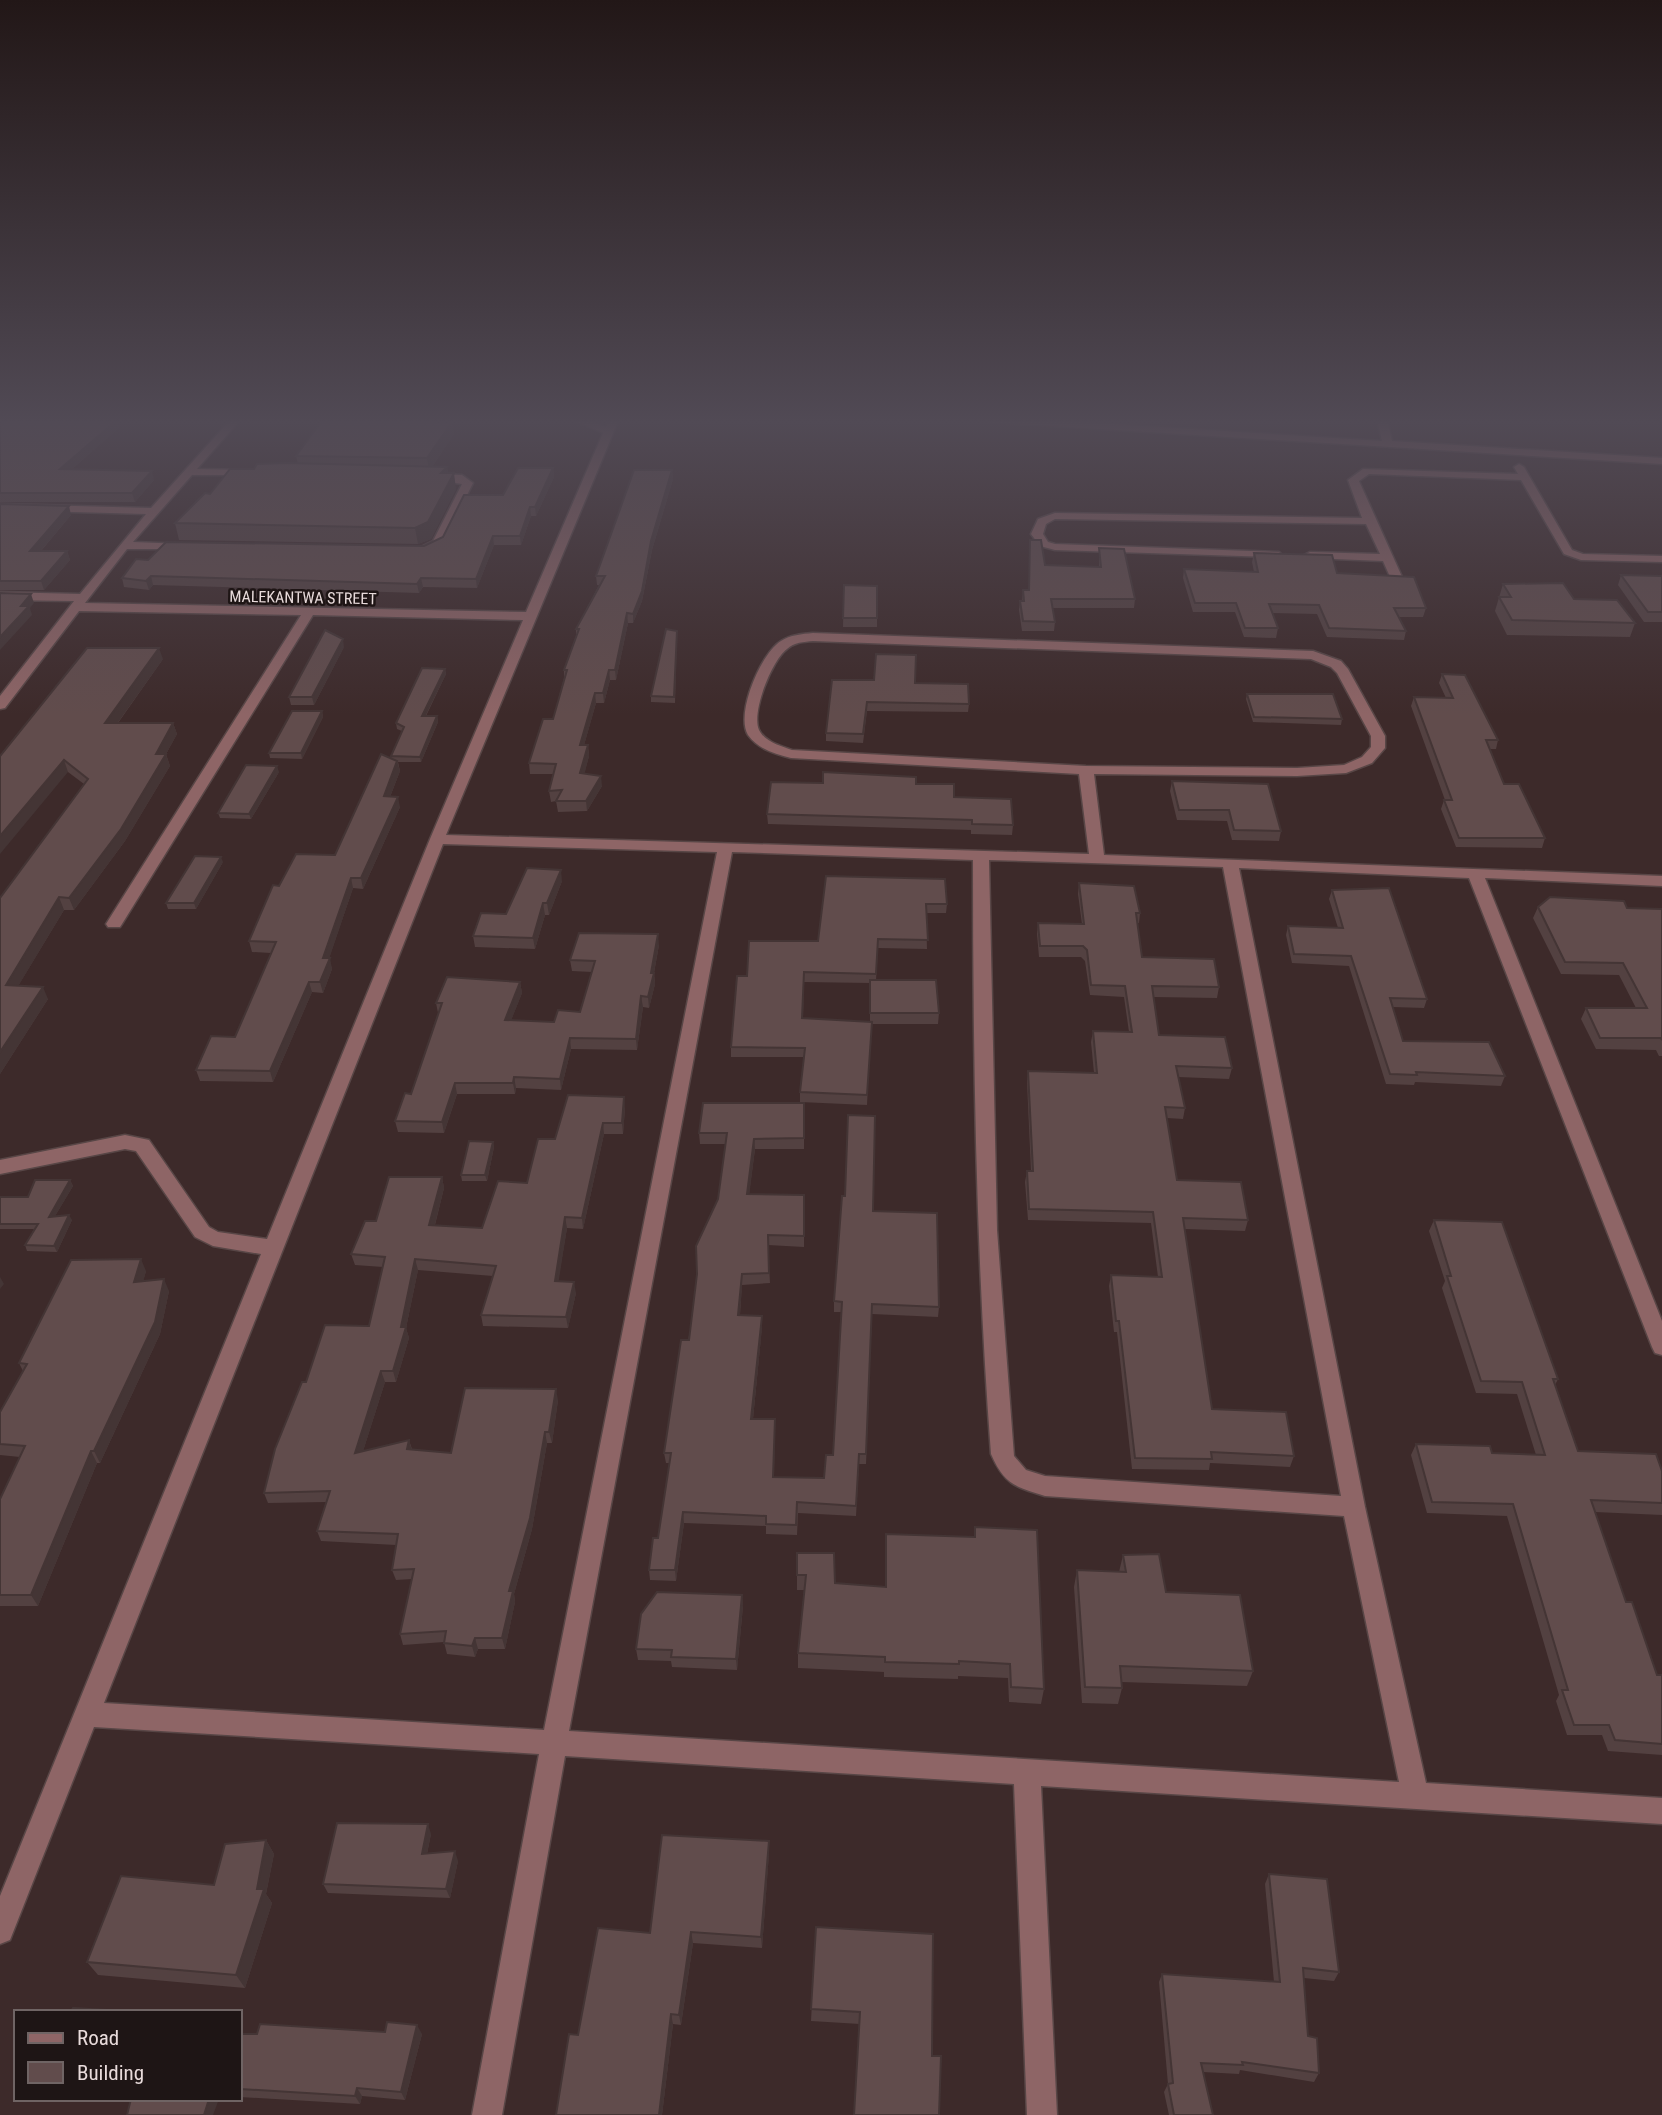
<svg xmlns="http://www.w3.org/2000/svg" width="1662" height="2115" font-family="'Roboto Condensed',sans-serif">
  <style>
    .lines { fill: none; stroke-linecap: round; stroke-linejoin: round }
    .minor-casing { stroke: #584646; stroke-width: 3 }
    .minor { fill: #8e6566; fill-rule: evenodd }
    .wall { fill: #534141; fill-rule: evenodd }
    .shaded-wall { fill: #443535 }
    .building { fill: #614c4c; stroke: #443535; stroke-width: 2 }
    .labels { text-anchor: middle; stroke-width: 5; stroke-linejoin: round; paint-order: stroke }
    .far-street-label { font-size: 16px; fill: #e8dbdb; stroke: #1e1515 }
  </style>
  <rect width="100%" height="100%" fill="#3d2a2a"/>
  <g class="lines">
    <defs>
      <path id="minor" d="M231,419H241L197,469L249,470L253,471V475H192L133,542L184,544L190,547L188,549H127L85,603L526,612L603,433L571,419H584L606,427L609,419H619L446,835L1089,854L1079,774L791,758C775,754 758,749 748,735C735,714 761,653 781,641C790,635 802,634 813,633L1313,651L1341,661L1348,669L1385,736V748L1372,763L1346,773L1297,776L1094,774L1104,855L1662,876V886L1485,878L1662,1321V1355L1655,1353L1652,1347L1469,878L1239,868L1365,1507L1426,1783L1662,1798V1824L1041,1786L1057,2115H1027L1014,1784L565,1756L502,2115H472L539,1754L94,1727L10,1940L0,1944V1896L261,1254L213,1246L195,1237L136,1151L125,1149L0,1174V1160L125,1135L149,1140L209,1227L218,1232L267,1239L430,839L523,620L313,615L122,924L120,927H108L106,924L301,615L79,611L5,708L0,709V696L74,601L0,600V592L80,594L146,514L0,510V504L151,508ZM813,641L1311,659L1331,667L1337,673L1371,736V747L1362,757L1344,765L1297,768L1086,766L792,750C781,746 765,742 759,730C751,712 772,660 787,649C794,642 804,642 813,641ZM443,844L717,852L544,1730L104,1703ZM732,852L973,860C973,1058 976,1256 991,1454C1004,1484 1015,1487 1045,1496L1344,1516L1399,1782L569,1731ZM989,860L1223,867L1341,1496L1045,1476L1026,1470L1014,1456L997,1230Z
        M366,419H397C390,424 373,424 366,419Z
        M983,419H1032L1382,441L1377,419H1387L1392,441L1662,458V464L988,422Z
        M1519,464L1524,467L1572,550L1583,554L1662,556V562L1581,560L1564,554L1521,480L1369,474L1359,481L1403,579L1397,583L1391,579L1383,561L1310,558L1304,555L1310,552L1380,554L1366,524L1055,519L1046,524L1043,534L1048,542L1055,544L1279,552L1281,554L1275,557L1055,550L1040,546L1031,534L1038,519L1055,513L1362,518L1348,480L1363,469L1518,474L1514,467Z
        M431,474L462,475L473,483L442,545L421,553L415,550L433,541L462,484L427,479V475Z"/>
    </defs>
    <!-- minor casing -->
    <use href="#minor" class="minor-casing"/>
    <!-- minor -->
    <use href="#minor" class="minor"/>
  </g>
  <!-- wall -->
  <path class="wall" d="M0,419L121,426L72,469L154,480L135,502H0Z
    M411,419H441L442,423L452,422L454,434L432,467H447L448,473L456,489L431,539L418,544L179,540L175,523L210,494L254,469L298,464L296,456L410,420Z
    M1540,419H1602V421L1540,420Z
    M553,468L554,477L536,516H531L521,545H494L477,588L423,587L419,593L153,585L149,590L124,587L122,578L148,560L424,546L443,537L503,495Z
    M672,470L673,479L652,550L642,601L633,623H628L616,680H610L604,703H596L584,745H588L589,756L584,774L602,786L587,811L558,812L556,801L551,802L549,791L553,774H530L529,763L553,719L564,678V670L576,636V629L599,585H597L596,576Z
    M0,504L71,515L41,551H67L70,560L44,590H0Z
    M1030,540L1045,565L1099,567V548L1135,599L1134,608H1053L1055,622L1054,631H1022L1019,610L1020,601H1022L1023,590H1029Z
    M1254,553L1337,573L1426,608L1423,617H1399L1406,631L1404,640L1327,637L1317,614L1272,613L1278,628L1276,638L1244,637L1235,612H1193L1183,578L1184,569L1254,572L1252,562Z
    M1621,575L1662,576V622H1644L1618,585Z
    M1503,584L1574,599L1635,623L1630,637L1507,635L1495,611Z
    M844,585L877,586V627H843Z
    M677,631L675,703L651,702V696Z
    M344,647L314,705H291L289,697Z
    M163,659L118,723H173L177,734L166,754L170,766L125,841L74,910H64L18,986L48,999L0,1074V898L84,784L68,772L0,756Z
    M445,669L446,674L426,716H437L438,722L421,762H398L400,771L390,797L400,807L363,889L353,888L329,958L332,969L323,993L312,992L273,1082L200,1081L196,1070L235,1037L271,953L252,952L249,941L279,886L335,855L391,759V756L402,731L397,729L396,723Z
    M1442,674L1498,740L1496,749H1490L1504,784L1545,838L1542,848L1456,847L1441,809L1444,800H1445L1411,706L1414,697L1446,698L1439,683Z
    M832,680L915,683L969,704L968,712L867,711L863,743L826,741V733Z
    M1247,694L1342,719L1341,725L1253,722L1246,699Z
    M322,711L323,717L302,759L270,758L269,753Z
    M279,772L251,819L220,818L218,813Z
    M1172,781L1281,831L1279,841L1232,840L1227,821L1177,820L1170,791Z
    M823,783L916,784L954,797L1013,825L1012,835L971,834V830L768,824L767,814Z
    M223,862L196,909H168L166,903Z
    M826,876L947,904L946,913H926L927,949L878,948L876,980L939,1013L938,1024H871L867,1105L800,1102V1092L804,1057H731V1047L747,976L818,941ZM804,982L870,983V1022L803,1018Z
    M562,881L549,915H545L535,949L475,947L473,936L506,914Z
    M1079,883L1140,913L1139,923H1137L1142,957L1219,987L1217,998L1153,997L1159,1035L1232,1068L1229,1079L1178,1077L1185,1108L1183,1119L1167,1118L1177,1180L1248,1220L1245,1231L1185,1229L1212,1409L1294,1456L1290,1467L1210,1463L1209,1470L1132,1469L1117,1332H1114L1109,1286L1111,1275L1158,1277L1151,1223L1028,1220L1025,1182L1027,1171H1031L1027,1082L1028,1071L1094,1073L1091,1042L1093,1031L1129,1032L1124,997L1090,995L1085,961L1081,957H1039L1037,934L1038,923L1082,924L1078,894Z
    M1332,890L1427,999L1424,1008L1393,1007L1403,1041L1505,1076L1501,1086L1415,1082L1414,1085L1386,1084L1349,966L1292,963L1286,935L1288,926L1338,928L1329,899Z
    M1538,907L1662,909V1056H1659L1656,1050L1596,1049L1581,1019L1586,1008H1636L1619,975L1561,974L1533,918Z
    M659,945L654,973L655,984L649,1008L643,1007L637,1050L571,1049L561,1090L516,1088L515,1094H457L444,1133L398,1132L395,1121L411,1094L438,1013L436,1003L520,982L522,993L511,1020L554,1022L580,1012L592,972L572,971L570,960Z
    M804,1103V1149H755L749,1194L804,1195V1247L768,1245L770,1283L742,1285L740,1315L762,1316V1327L753,1419H775L774,1477L824,1478L833,1455L841,1312H834V1301L873,1211L939,1307L938,1317L872,1314L866,1464H859L856,1516L798,1513L797,1535L766,1534V1526L684,1523L676,1581L650,1580L649,1570L658,1538L669,1463H666L664,1453L718,1199L726,1144H700L699,1133Z
    M625,1108L623,1134H604L583,1229L567,1228L558,1281L576,1293L568,1328L483,1326L481,1315L493,1276L418,1270L406,1328L409,1338L396,1382H385L363,1451L409,1440L412,1449L451,1453L558,1400L552,1443H547L532,1529L514,1594L515,1602L505,1649H478L475,1657L447,1654L444,1642L403,1645L400,1634L412,1579L396,1580L392,1570L396,1545L321,1541L317,1531L326,1502L268,1503L264,1493L306,1382L369,1326L383,1267L355,1265L351,1254L376,1221L442,1177L444,1188L435,1225L482,1228L527,1183L555,1139Z
    M493,1142L494,1147L487,1181H462L461,1175Z
    M70,1180L73,1186L55,1216L72,1220L57,1252L27,1251L25,1245L34,1229H0V1197H28Z
    M1434,1220L1558,1379L1555,1385L1578,1451L1662,1471V1515L1595,1512L1626,1602L1657,1675H1662V1755L1608,1751L1602,1735H1567L1556,1701L1559,1695L1507,1516L1427,1513L1411,1455L1416,1444L1492,1453L1536,1455L1517,1394L1476,1393L1442,1288L1445,1281L1429,1231Z
    M146,1271L143,1281L169,1291L160,1334L100,1463H97L38,1606H0V1499L20,1457L0,1455V1412L23,1371L19,1363Z
    M975,1527L1044,1689L1041,1704L1009,1702L1008,1678L958,1676V1679L884,1677V1672L798,1668V1653L804,1590H797V1553L835,1583L885,1587L974,1537Z
    M1123,1555L1166,1592L1253,1671L1247,1686L1121,1682L1122,1688L1118,1704L1082,1703L1074,1587L1077,1570L1119,1572Z
    M742,1595L743,1606L737,1670L672,1667L671,1661L638,1660L636,1649Z
    M431,1834L427,1854L458,1861L450,1898L328,1893L323,1884Z
    M266,1840L274,1854L266,1894L272,1903L245,1988L98,1975L87,1962L214,1885Z
    M769,1841V1853L762,1948L693,1943L681,2025L673,2024L662,2115H556L578,2035L650,1933Z
    M1269,1874L1339,1972L1334,1981L1304,1978L1308,2036L1319,2073L1314,2082L1240,2070L1239,2074L1203,2072L1213,2115H1169L1164,2092L1168,2084L1159,1982L1162,1974L1274,1982L1265,1884Z
    M816,1927L932,2056L860,2024L811,2021Z
    M240,2034H422L405,2100L362,2096L360,2104L240,2097Z"/>
  <!-- shaded-wall -->
  <path class="shaded-wall" d="M118,419L121,426L63,477L60,469Z
    M436,419H441L442,423H434Z
    M452,422L454,434L429,471L427,458Z
    M447,467L449,482L454,473L456,489L431,539L418,544L415,528L441,473Z
    M553,468L554,477L536,516L535,507Z
    M672,470L673,479L652,550L642,601L633,623V614L651,541Z
    M152,471L154,480L135,502L132,493Z
    M69,506L71,515L33,560L30,551Z
    M530,507L531,516L521,545L520,536Z
    M493,536L494,545L477,588L476,579Z
    M67,551L70,560L44,590L41,581Z
    M151,576L153,585L149,590L146,581Z
    M421,578L423,587L419,593L417,584Z
    M31,594L34,603L30,608L32,615L0,650V637L21,606Z
    M627,613L628,623L616,680L615,670Z
    M343,639L344,647L314,705L312,697Z
    M159,648L163,659L109,735L105,723Z
    M445,669L446,674L423,721L422,716Z
    M609,670L610,680L604,703L603,693Z
    M595,693L596,703L581,756L580,745Z
    M322,711L323,717L302,759L301,753Z
    M437,716L438,722L421,762L420,757Z
    M173,723L177,734L166,754L170,766L125,841L74,910L69,898L156,754Z
    M588,745L589,756L582,784L580,773Z
    M64,760L68,772L0,854V836Z
    M397,761L400,771L386,807L384,796Z
    M277,766L279,772L251,819L249,814Z
    M601,776L602,786L587,811L586,801Z
    M398,797L400,807L363,889L361,878Z
    M221,857L223,862L196,909L194,903Z
    M561,870L562,881L549,915L547,903Z
    M351,878L353,888L328,962L330,958L332,969L323,993L320,982L323,958Z
    M59,897L64,910L11,998L6,985Z
    M543,903L545,915L535,949L533,938Z
    M658,934L659,945L653,978L654,973L655,984L649,1008L648,997Z
    M309,982L312,992L273,1082L270,1071Z
    M520,982L522,993L507,1031L505,1020Z
    M43,987L48,999L0,1074V1052Z
    M641,996L643,1007L637,1050L636,1039Z
    M570,1038L571,1049L561,1090L560,1079Z
    M514,1077L516,1088L515,1094L513,1083Z
    M455,1083L457,1094L444,1133L442,1122Z
    M624,1097L625,1108L623,1134L622,1123Z
    M603,1123L604,1134L583,1229L582,1218Z
    M754,1139L755,1149L748,1205L747,1194Z
    M493,1142L494,1147L487,1181L485,1175Z
    M442,1177L444,1188L432,1236L429,1225Z
    M70,1180L73,1186L51,1223L49,1217Z
    M69,1215L72,1220L57,1252L54,1246Z
    M565,1217L567,1228L557,1292L555,1281Z
    M141,1259L146,1271L140,1294L134,1282Z
    M415,1259L418,1270L406,1328L409,1338L396,1382L393,1371Z
    M742,1274V1285L739,1326L738,1315Z
    M0,1277L4,1284L0,1289Z
    M164,1279L169,1291L160,1334L100,1463L94,1451Z
    M574,1282L576,1293L568,1328L566,1317Z
    M762,1316V1327L752,1429L751,1419Z
    M381,1371L385,1382L359,1464L355,1453Z
    M556,1389L558,1400L552,1443L549,1432Z
    M545,1432L547,1443L532,1529L514,1594L515,1602L505,1649L502,1638L509,1591Z
    M409,1440L412,1451L407,1449Z
    M91,1451L97,1463L38,1606L31,1595Z
    M683,1512L684,1523L676,1581L675,1570Z
    M742,1595L743,1606L737,1670L736,1659Z
    M475,1638L478,1649L475,1657L472,1646Z
    M428,1824L431,1834L425,1864L422,1854Z
    M266,1840L274,1854L266,1894L272,1903L245,1988L236,1975L257,1889Z
    M769,1841V1853L762,1948L761,1937Z
    M455,1851L458,1861L450,1898L446,1889Z
    M691,1932L693,1943L681,2025L679,2015Z
    M671,2014L673,2024L662,2115H659Z
    M417,2025L422,2034L405,2100L401,2092Z
    M357,2088L362,2096L360,2104L355,2096Z
    M209,2099H219L213,2115H204Z"/>
  <!-- building -->
  <path class="building" d="M0,419H118L60,469L152,471L132,493H0Z
    M323,419L410,420L411,419H436L434,423L452,422L427,458L296,456Z
    M287,463L447,467L441,473H454L428,522L415,528L175,523L205,493L210,494L230,469H254L257,464Z
    M518,468H553L535,507H530L520,536H493L476,579L421,578L417,584L151,576L146,581L122,578L136,559L148,560L166,542L424,546L443,537L464,495H503Z
    M634,470H672L651,541L642,591L633,614L627,613L615,670H609L603,693H595L580,745H588L580,773L601,776L586,801H556L562,790L549,791L556,764L529,763L543,719H553L567,670H564L579,629H576L605,576H596Z
    M0,504L69,506L30,551H67L41,581H0Z
    M1030,540H1041L1045,565L1101,567L1099,548L1124,549L1135,599H1051L1055,622L1023,621L1020,601H1024L1023,590H1029Z
    M1254,553L1332,555L1337,573L1414,577L1426,608H1394L1406,631L1329,628L1319,605L1269,604L1278,628H1245L1236,603H1195L1184,569L1258,572Z
    M1621,575L1662,576V612H1648Z
    M1563,583L1574,599L1617,600L1635,623L1512,620L1499,597H1511L1503,584Z
    M844,585L877,586V618H843Z
    M0,593L31,594L21,606H29L0,637Z
    M666,629L677,631L674,697L651,696Z
    M325,630L343,639L312,697H289Z
    M87,648H159L105,723H173L156,754H166L121,829L69,898L59,897L6,985L43,987L0,1052V898L88,779L64,760L0,836V756Z
    M876,654L916,655L915,683L968,684L969,704L867,702L863,734L826,733L832,680H874Z
    M422,668L445,669L422,716H437L420,757L391,756L404,727L396,723Z
    M1442,674L1465,675L1498,740H1486L1504,784H1519L1545,838H1459L1444,800H1452L1414,697L1453,698Z
    M1247,694H1333L1342,719L1254,717Z
    M292,711H322L301,753H269Z
    M381,754L397,761L384,796L398,797L361,878H351L323,958H330L320,982H309L270,1071L196,1070L211,1036L235,1037L276,942L249,941L273,885L279,886L296,854L335,855Z
    M246,765L277,766L249,814L218,813Z
    M823,772L916,777V784H954V797L1011,799L1013,825L972,824V820L767,814L771,782L823,783Z
    M1172,781L1268,784L1281,831L1234,830L1229,810H1179Z
    M195,856L221,857L194,903H166Z
    M527,868L561,870L547,903H543L533,938L473,936L481,913L506,914Z
    M826,876L945,879L947,904H926L928,940L878,939L876,974L804,972L802,1018L872,1022L867,1095L800,1092L805,1048L731,1047L737,976H747L749,941H818Z
    M1079,883L1134,886L1140,913H1136L1142,957L1214,959L1219,987L1152,986L1159,1035L1225,1037L1232,1068L1176,1066L1185,1108L1165,1107L1177,1180L1241,1182L1248,1220L1183,1218L1212,1409L1286,1412L1294,1456L1211,1452L1212,1459L1135,1458L1119,1321H1116L1111,1275L1162,1277L1153,1212L1029,1209L1027,1171H1033L1028,1071L1097,1073L1093,1031L1132,1032L1125,986L1091,985L1087,950L1083,946H1040L1038,923L1084,924Z
    M1389,888L1427,999L1390,998L1403,1041L1489,1042L1505,1076L1416,1072L1417,1075L1390,1074L1351,956L1294,954L1288,926L1343,928L1332,890Z
    M1550,897L1624,901L1627,908L1662,909V1040L1661,1038H1600L1586,1008H1647L1623,963L1565,962L1538,907Z
    M579,933L658,934L651,973H654L648,997L641,996L636,1039L570,1038L560,1079L514,1077L513,1083H455L442,1122L395,1121L405,1093L411,1094L442,1003H436L447,977L520,982L505,1020L554,1022L558,1010L580,1012L595,961L570,960Z
    M870,980H936L939,1013H870Z
    M568,1095L624,1097L622,1123H603L582,1218L565,1217L555,1281L574,1282L566,1317L481,1315L496,1266L415,1259L401,1327H406L393,1371H381L355,1453L409,1440L407,1449L451,1453L465,1388L556,1389L549,1432H545L530,1518L509,1591H513L502,1638H475L472,1646L444,1643L446,1631L400,1634L414,1569L392,1570L398,1534L317,1531L330,1491L264,1493L275,1449L302,1382H306L325,1325L369,1326L385,1257L351,1254L365,1221H376L389,1177H442L429,1225L482,1228L498,1181L527,1183L538,1139H555Z
    M703,1103H804V1138L754,1139L747,1194L804,1195V1236L768,1235L769,1273L742,1274L738,1315L762,1316L751,1419H775L773,1477L824,1478L826,1455H833L842,1302L834,1301L842,1196H845L848,1115L875,1116L873,1211L937,1213L939,1307L872,1304L866,1454H859L856,1506L797,1502L796,1525L766,1524V1516L683,1512L675,1570H649L653,1538H658L671,1453H664L681,1340H689L697,1274L696,1246L718,1199L727,1133H699Z
    M469,1141L493,1142L485,1175H461Z
    M35,1180H70L49,1217L69,1215L54,1246L25,1245L38,1224H0V1197H28Z
    M1434,1220L1502,1222L1558,1379H1553L1578,1451L1656,1454L1662,1471V1503L1591,1500L1626,1602H1632L1657,1675H1662V1744L1615,1740L1609,1725H1574L1562,1690H1568L1513,1504L1432,1502L1416,1444L1490,1446L1492,1453L1545,1455L1522,1382L1481,1381L1447,1276H1451Z
    M141,1259L134,1282L164,1279L155,1322L94,1451H91L31,1595H0V1499L25,1446L0,1444V1412L27,1364L19,1363L71,1260Z
    M975,1527L1037,1530L1044,1689L1011,1687L1010,1664L959,1661V1664L885,1662V1657L798,1653L806,1575H797V1553H834L835,1583L886,1587V1534L975,1537Z
    M1159,1554L1166,1592L1240,1595L1253,1671L1120,1666L1122,1688L1085,1687L1077,1570L1126,1572L1123,1555Z
    M657,1592L742,1595L736,1659L671,1657L672,1650L636,1649L641,1614Z
    M337,1823L428,1824L422,1854L455,1851L446,1889L323,1884Z
    M662,1835L769,1841L761,1937L691,1932L679,2015L671,2014L659,2115H556L569,2034L578,2035L598,1928L650,1933Z
    M266,1840L257,1889H264L236,1975L87,1962L121,1876L214,1885L225,1844Z
    M1269,1874L1327,1879L1339,1972L1303,1968L1308,2036L1317,2038L1319,2073L1242,2062L1243,2065L1201,2063L1213,2115H1174L1168,2084L1173,2083L1162,1974L1280,1982Z
    M816,1927L933,1934L932,2056H941L939,2115H854L860,2012L811,2009Z
    M73,2008L141,2012H71Z
    M387,2022L417,2025L401,2092L357,2088L355,2096L240,2089V2034H257L260,2024L385,2032Z
    M131,2099H209L204,2115H127Z"/>
  <!-- sky -->
  <linearGradient id="sky" x2="0" y2="1"><stop stop-color="#221717"/><stop offset="0.59" stop-color="#514a55"/><stop offset="1" stop-color="#514a55" stop-opacity="0"/></linearGradient>
  <rect width="1662" height="715" fill="url(#sky)"/>
  <g class="labels">
    <!-- far-street labels -->
    <g class="far-street-label">
      <text transform="translate(303 597) rotate(1)" y="6">MALEKANTWA STREET</text>
    </g>
  </g>
  <!-- legend -->
  <rect x="14" y="2010" width="228" height="91" fill="#1e1515" stroke="#6f6464" stroke-width="2"/>
  <rect x="28" y="2033" width="35" height="10" fill="#8e6566" stroke="#6f6464" stroke-width="2"/>
  <text x="77" y="2045" font-size="21" fill="#e8dbdb">Road</text>
  <rect x="28" y="2062" width="35" height="21" fill="#614c4c" stroke="#6f6464" stroke-width="2"/>
  <text x="77" y="2080" font-size="21" fill="#e8dbdb">Building</text>
</svg>
